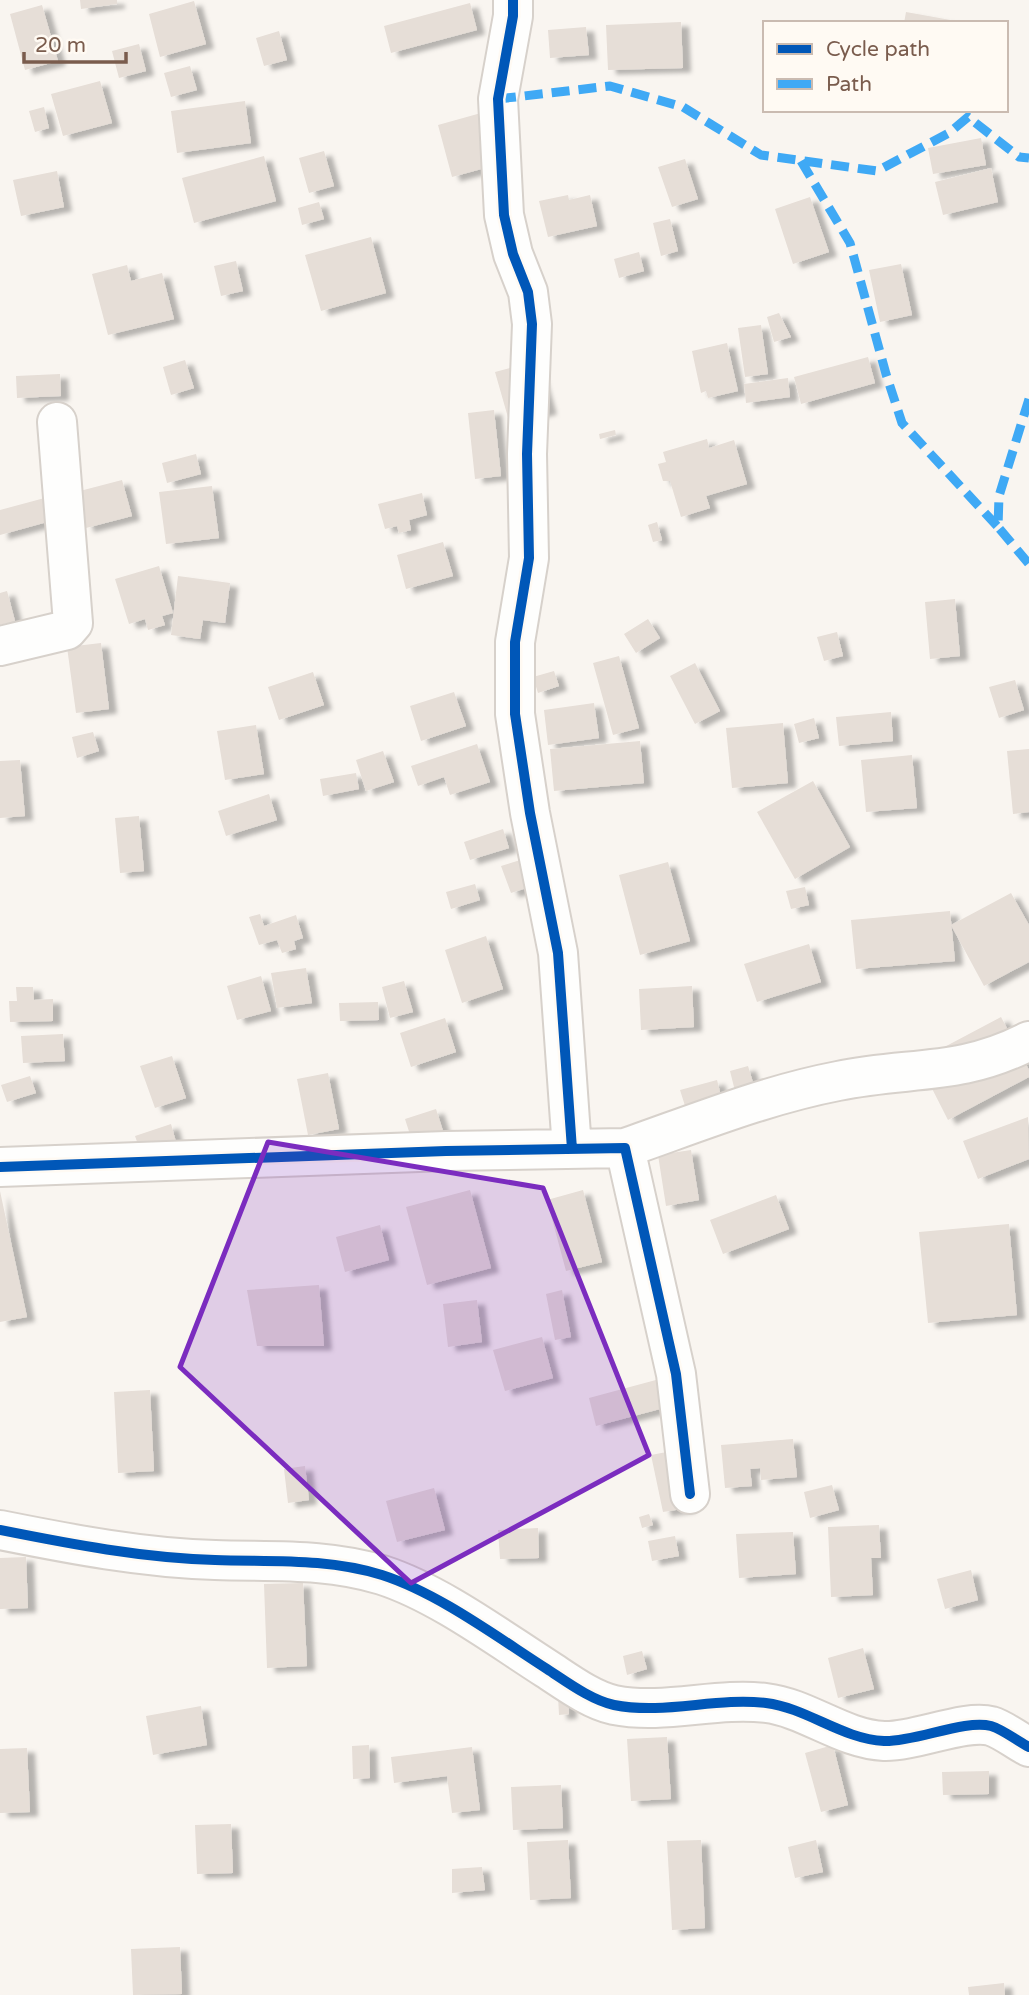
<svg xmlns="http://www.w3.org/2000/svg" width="1029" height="1995" font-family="'Varela Round',sans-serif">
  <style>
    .building { fill: #e6ded7; filter: url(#shadow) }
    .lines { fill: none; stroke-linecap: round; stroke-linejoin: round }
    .minor-casing { stroke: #d7d1cb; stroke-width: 42 }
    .minor { stroke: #fefefd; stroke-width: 38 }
    .quiet { stroke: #3fa9f5; stroke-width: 9; stroke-dasharray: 18 9; stroke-linecap: butt }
    .cycleway-casing { stroke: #fffaf3; stroke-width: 15 }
    .cycleway { stroke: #0057b8; stroke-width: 10 }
    .marked { fill: #7b2cbf; fill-opacity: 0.2; stroke: #7b2cbf; stroke-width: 5; stroke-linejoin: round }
  </style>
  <defs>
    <filter id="shadow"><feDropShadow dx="8" dy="4.5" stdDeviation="2" flood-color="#0004"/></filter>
  </defs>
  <rect width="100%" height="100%" fill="#f9f5f0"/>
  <!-- building -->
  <path class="building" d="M80,0H117V4L81,9Z
    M194,1L206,44L160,57L149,14Z
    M470,3L477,30L391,53L384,26Z
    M42,5L58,61L25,70L10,14Z
    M906,12L956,21V23H904Z
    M681,22L683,68L608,70L606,25Z
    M586,27L589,55L550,58L548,30Z
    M279,31L287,60L264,66L256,38Z
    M139,44L146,71L119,78L112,51Z
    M190,66L197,90L171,97L164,73Z
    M100,81L112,123L63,136L51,94Z
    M245,101L251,143L177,153L171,111Z
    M44,107L49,128L35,132L29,111Z
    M481,113L496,165L452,177L438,125Z
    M981,138L986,165L933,174L928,148Z
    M324,151L334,186L309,193L299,158Z
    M264,156L276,201L194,223L182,178Z
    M685,159L698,199L672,207L658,167Z
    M991,168L998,202L943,215L935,182Z
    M57,171L64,207L21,216L13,180Z
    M568,195L569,200L590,195L597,226L548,237L539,201Z
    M810,197L829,252L793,264L775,209Z
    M319,202L324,219L302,225L298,208Z
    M670,219L678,251L661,256L653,223Z
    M371,237L386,293L321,311L305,255Z
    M639,252L644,271L619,278L614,259Z
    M236,261L243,291L221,296L214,266Z
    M901,264L912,315L880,322L869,270Z
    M127,265L131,281L162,273L174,319L108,335L92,274Z
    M779,313L791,337L774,342L767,317Z
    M761,325L768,374L745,377L738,328Z
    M727,343L738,391L708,398L706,391L701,393L692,351Z
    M868,357L875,383L801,404L794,377Z
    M185,360L194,388L171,395L163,367Z
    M535,361L549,410L509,421L495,372Z
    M60,374L61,396L17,398L16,376Z
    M788,378L790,397L746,403L744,384Z
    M494,410L501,476L475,479L468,413Z
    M615,430L616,435L600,439L599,434Z
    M707,439L709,448L734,440L747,484L706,496L710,508L681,517L670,481H663L658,464L666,462L663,452Z
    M196,454L201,474L167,483L162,463Z
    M122,480L132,516L86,528L76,492Z
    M212,486L219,538L166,544L159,492Z
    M422,493L427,515L409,520L411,530L399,533L397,526L385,529L378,504Z
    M52,496L58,519L0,535V510Z
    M657,522L662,540L653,542L648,525Z
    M443,542L453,576L406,589L397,555Z
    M159,566L173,613L162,616L165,625L148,630L145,619L129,624L115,579Z
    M178,576L230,583L225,623L203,620L200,639L171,635Z
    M7,591L15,621L0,625V593Z
    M955,599L960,656L930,659L925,602Z
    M648,619L660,638L636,653L624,634Z
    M837,632L843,656L824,661L817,637Z
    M101,643L109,709L76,713L67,647Z
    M619,656L639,728L613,735L593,663Z
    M695,663L720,711L695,724L670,676Z
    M554,671L559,686L538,693L533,677Z
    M313,672L324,705L279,720L268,687Z
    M1015,680L1024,710L999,718L989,687Z
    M454,692L466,726L421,741L410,706Z
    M594,703L599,738L548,745L544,710Z
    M891,712L893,741L839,746L836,717Z
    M814,718L819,738L799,743L794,724Z
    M783,723L788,783L732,788L726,728Z
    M256,725L264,774L225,780L217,731Z
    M93,732L99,751L77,758L72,737Z
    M640,741L644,783L554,791L550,749Z
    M477,744L490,782L450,795L444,777L418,786L411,766Z
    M1029,749V812L1013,814L1007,751Z
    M383,751L394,782L366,791L356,760Z
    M912,755L917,808L866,812L861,760Z
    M20,760L25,816L0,818V761Z
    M356,773L359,789L323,796L320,779Z
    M813,781L850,847L795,879L757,812Z
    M269,794L277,820L226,836L218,811Z
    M139,816L144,871L120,873L115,818Z
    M503,829L509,848L470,860L464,842Z
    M530,857L539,884L511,893L501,866Z
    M668,862L690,941L640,955L619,875Z
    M475,884L480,900L451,909L446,892Z
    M805,887L809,905L791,909L786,891Z
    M1011,893L1029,925V962L984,986L951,925Z
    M950,911L955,961L856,969L851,920Z
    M260,914L264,926L296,915L303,938L294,941L296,949L282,953L277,940L259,945L249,917Z
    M486,936L503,989L462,1003L445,950Z
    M809,944L821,982L757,1002L744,964Z
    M306,968L312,1003L277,1008L271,973Z
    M261,976L271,1011L237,1020L227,986Z
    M404,981L413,1012L390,1018L382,987Z
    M692,986L694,1027L641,1030L639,989Z
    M16,987H33L34,1000L53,999V1021L10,1022L9,1001H17Z
    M378,1002L379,1020L340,1021L339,1003Z
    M1001,1017L1029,1070V1077L948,1120L918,1061Z
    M445,1018L456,1052L411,1067L400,1033Z
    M63,1034L65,1061L23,1063L21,1036Z
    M172,1056L186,1098L155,1108L140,1066Z
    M748,1066L754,1086L735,1091L730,1071Z
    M328,1073L339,1129L308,1135L297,1079Z
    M30,1076L36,1093L7,1102L1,1085Z
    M717,1080L722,1100L686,1109L680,1090Z
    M436,1109L444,1134L413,1144L405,1119Z
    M1028,1117L1029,1159L978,1179L963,1141Z
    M171,1124L176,1142L141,1153L135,1136Z
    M691,1150L699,1200L666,1206L658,1155Z
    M470,1190L491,1268L427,1285L406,1207Z
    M583,1190L602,1262L566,1271L547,1200Z
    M0,1191L27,1317L0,1322Z
    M776,1195L789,1229L723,1254L710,1220Z
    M1009,1224L1017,1315L928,1323L919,1232Z
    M380,1225L389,1260L345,1272L336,1237Z
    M319,1285L324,1346H257L247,1290Z
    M562,1290L571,1337L555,1340L546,1294Z
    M477,1300L482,1342L448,1347L443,1304Z
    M542,1337L553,1378L505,1391L493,1350Z
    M667,1377L675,1405L596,1426L589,1398Z
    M150,1390L154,1471L118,1473L114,1392Z
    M793,1439L797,1477L761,1480L760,1468L750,1469L752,1486L725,1488L721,1445Z
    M677,1450L688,1508L663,1512L651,1455Z
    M305,1466L309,1500L288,1503L284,1469Z
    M832,1485L839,1510L810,1518L804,1492Z
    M434,1488L445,1530L397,1542L386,1501Z
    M649,1514L653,1525L642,1528L639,1517Z
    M879,1525L881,1558H871L873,1595L831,1597L828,1527Z
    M538,1528L539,1558L500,1559L498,1530Z
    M793,1532L796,1574L739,1578L736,1534Z
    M675,1536L679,1556L652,1561L648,1541Z
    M26,1557L28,1608L0,1609V1558Z
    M971,1570L978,1600L945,1609L937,1579Z
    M303,1583L307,1666L267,1668L264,1584Z
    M863,1648L874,1689L838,1698L828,1658Z
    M642,1651L647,1669L627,1675L623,1656Z
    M558,1696H568L569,1714L559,1715Z
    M201,1706L207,1745L153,1755L146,1716Z
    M667,1737L671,1799L631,1801L627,1739Z
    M369,1745L370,1778L353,1779L352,1746Z
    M833,1745L848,1805L821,1812L805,1753Z
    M472,1747L480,1810L452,1813L447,1776L394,1783L391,1757Z
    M27,1748L30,1812L0,1813V1749Z
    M989,1771V1794L943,1795L942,1772Z
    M561,1785L563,1828L513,1830L511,1787Z
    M231,1824L233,1873L197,1874L195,1825Z
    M568,1840L571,1898L530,1900L527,1842Z
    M701,1840L705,1928L672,1930L667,1841Z
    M816,1840L823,1872L795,1878L788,1847Z
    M482,1867L485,1890L452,1893V1869Z
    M180,1947L182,1994L133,1995L131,1949Z
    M1004,1983L1005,1995H969L968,1987Z"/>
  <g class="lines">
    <defs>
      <path id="minor" d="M513,0V16L498,99L504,215L513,254L528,292L532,324L527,454L529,558L515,642V714L530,813L558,953L572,1149
        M0,646L67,630L73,623L57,422
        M625,1148C694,1124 765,1095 838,1081C909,1066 959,1077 1029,1041
        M0,1167L446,1151L625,1148L676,1374L690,1494
        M0,1530C70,1544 143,1558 215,1560C273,1562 326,1558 382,1575C438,1593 497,1637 547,1669C567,1682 591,1700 614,1705C665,1715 715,1697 766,1703C807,1708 842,1739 884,1741C915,1742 965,1719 991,1726C1004,1730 1017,1741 1029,1747"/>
    </defs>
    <!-- minor casing -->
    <use href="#minor" class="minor-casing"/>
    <!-- minor -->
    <use href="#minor" class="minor"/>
    <!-- quiet -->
    <path class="quiet" d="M498,99L610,86L683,107L761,155L877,171L949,133L968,117L1019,157L1029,158
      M801,161L850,243L886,374L902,423L998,527
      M1029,399L999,496L998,527L1029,564"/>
    <defs>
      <path id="cycleway" d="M513,0V16L498,99L504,215L513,254L528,292L532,324L527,454L529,558L515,642V714L530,813L558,953L572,1149
        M0,1167L446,1151L625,1148L676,1374L690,1494
        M0,1530C70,1544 143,1558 215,1560C273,1562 326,1558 382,1575C438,1593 497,1637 547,1669C567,1682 591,1700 614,1705C665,1715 715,1697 766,1703C807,1708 842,1739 884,1741C915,1742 965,1719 991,1726C1004,1730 1017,1741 1029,1747"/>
    </defs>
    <!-- cycleway casing -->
    <use href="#cycleway" class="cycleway-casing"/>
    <!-- cycleway -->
    <use href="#cycleway" class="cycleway"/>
  </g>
  <!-- marked area -->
  <path class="marked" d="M268,1142L543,1188L649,1455L411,1583L180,1367Z"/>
  <!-- legend -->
  <rect x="763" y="21" width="245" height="91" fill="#fffaf3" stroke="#cabbb1" stroke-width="2"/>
  <rect x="777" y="44" width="35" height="10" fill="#0057b8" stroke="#cabbb1" stroke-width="2"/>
  <text x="826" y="56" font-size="21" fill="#7a5c4d">Cycle path</text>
  <rect x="777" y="79" width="35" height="10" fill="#3fa9f5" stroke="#cabbb1" stroke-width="2"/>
  <text x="826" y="91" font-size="21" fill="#7a5c4d">Path</text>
  <!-- scale -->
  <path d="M24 52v10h102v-10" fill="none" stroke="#7a5c4d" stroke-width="3.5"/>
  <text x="35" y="52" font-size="21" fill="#7a5c4d" stroke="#fffaf3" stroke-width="5" paint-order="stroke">20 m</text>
</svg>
